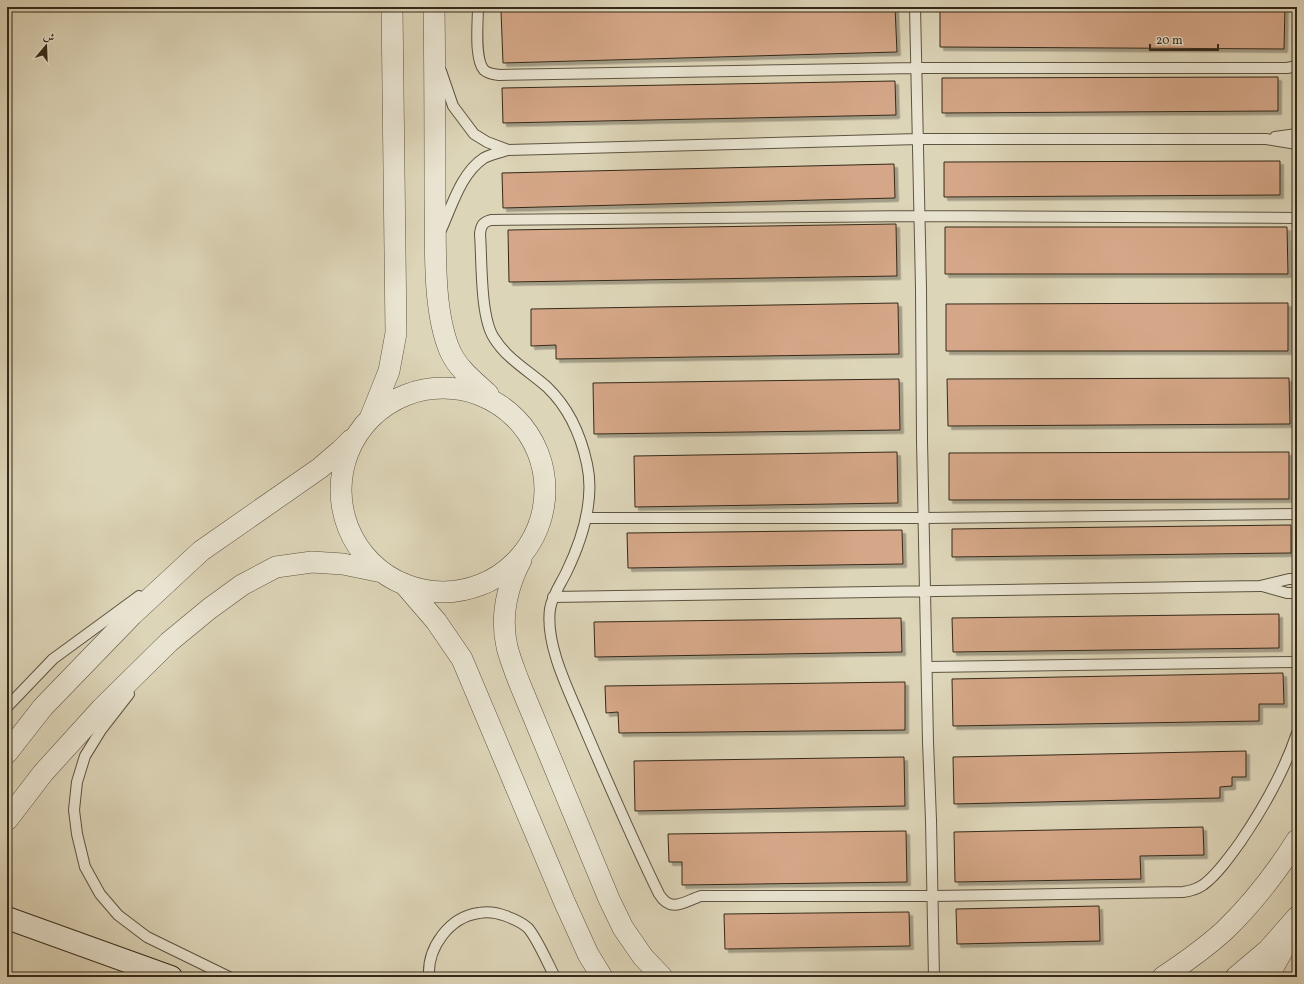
<svg xmlns="http://www.w3.org/2000/svg" width="1304" height="984" font-family="Vollkorn,Amiri,serif">
  <style>
    .building { fill: #d5a788; stroke: #342919; filter: url(#shadow) }
    .lines { fill: none; stroke-linecap: round; stroke-linejoin: round }
    .lane-casing { stroke: #5e5441; stroke-width: 12 }
    .street-casing { stroke: #5e5441; stroke-width: 22 }
    .secondary-casing { stroke: #342919; stroke-width: 24 }
    .lane { stroke: #e9e4d1; stroke-width: 10 }
    .street { stroke: #e9e4d1; stroke-width: 21 }
    .secondary { stroke: #e9e4d1; stroke-width: 22 }
  </style>
  <defs>
    <filter id="shadow"><feDropShadow dx="3.5" dy="3.5" stdDeviation="0" flood-color="#0004"/></filter>
  </defs>
  <rect width="100%" height="100%" fill="#ddd5b8"/>
  <filter id="stains"><feTurbulence type="fractalNoise" baseFrequency=".005" numOctaves="4"/><feColorMatrix values="0 0 0 0 .2 0 0 0 0 .09 0 0 0 0 .02 0 0 0 .5 -.17"/></filter>
  <radialGradient id="worn" r=".72"><stop offset=".6" stop-color="#630" stop-opacity="0"/><stop offset="1" stop-color="#630" stop-opacity=".3"/></radialGradient>
  <!-- building -->
  <path class="building" d="M660,7H895L897,52L503,63L501,11Z
    M940,7H1285L1284,49L940,47Z
    M1278,77V111L942,113V78Z
    M895,81L896,115L503,123L502,88Z
    M1280,161V195L944,197V162Z
    M894,164L895,198L503,208L502,173Z
    M896,224L897,276L509,282L508,230Z
    M945,227H1287L1288,274H945Z
    M898,303L899,354L556,359V345L531,346V309Z
    M1288,303V351H946V304Z
    M1289,378L1290,424L948,426L947,379Z
    M899,379L900,430L594,434L593,383Z
    M897,452L898,503L635,507L634,456Z
    M1289,452V499L949,500V453Z
    M1291,525V553L952,557V529Z
    M902,530L903,564L628,568L627,533Z
    M1279,614V648L953,652L952,618Z
    M901,618L902,652L595,657L594,622Z
    M1283,673L1284,704H1259V721L953,726L952,679Z
    M905,682V730L619,733L618,712L606,713L605,686Z
    M1246,751V777H1232V786L1220,787V798L954,804L953,757Z
    M904,757L905,806L635,811L634,761Z
    M1203,827L1204,855L1140,856L1141,879L955,882L954,832Z
    M906,831L907,882L682,885V862H669L668,834Z
    M1099,906L1100,941L957,944L956,909Z
    M909,912L910,946L725,949L724,914Z"/>
  <g class="lines">
    <defs>
      <path id="lane" d="M478,7C478,22 474,59 484,70C488,74 494,74 499,75L917,68H1287L1297,66
        M915,7L921,288L922,440L928,742L931,820L934,977
        M441,71L453,106L474,134L487,142L508,150
        M1275,137L1297,134
        M1297,218L919,216L491,220C483,222 481,225 480,234C482,260 480,317 494,338C507,359 529,371 547,387C568,407 581,436 587,464C595,500 582,540 566,573C560,585 552,596 550,609C545,646 570,693 584,727C608,783 632,839 659,894C671,914 685,901 701,896H932L1183,892C1191,891 1197,889 1203,885C1217,875 1231,855 1241,841C1264,807 1284,772 1297,733
        M441,230C452,206 461,173 484,158C491,154 501,152 508,150L918,139H1266L1297,144
        M586,518H924L1297,514
        M1262,586L1287,593H1297
        M553,597L1260,586L1289,579H1297
        M927,667L1297,662
        M129,694L101,730L85,756L77,782L74,810L77,834L85,867L100,894L118,915L147,937L229,977
        M7,707L53,659L139,596
        M429,977C427,948 449,917 479,913C488,911 498,913 506,916C514,919 522,922 528,928C537,938 548,964 555,977"/>
      <path id="street" d="M434,7C435,71 435,134 435,198C436,244 432,309 450,351C458,369 474,381 488,394
        M341 490a102 102 0 1 1 204 0a102 102 0 1 1-204 0Z
        M371,416L389,371L396,333L392,7
        M521,560C507,587 500,616 507,647C510,659 515,671 519,682L609,899L623,928L643,957L662,977
        M404,584L436,621L462,659L564,901L588,954L602,977
        M7,753L43,707L132,615L201,551L320,468L340,451L351,440
        M7,820L43,773L102,708L169,642L209,609L242,585L276,567L312,562L343,564L382,572
        M1163,977C1184,963 1205,948 1224,931C1252,904 1276,873 1297,840
        M1236,977L1268,950L1297,917
        M1268,977L1290,937"/>
      <path id="secondary" d="M7,918L171,977"/>
    </defs>
    <!-- lane casing -->
    <use href="#lane" class="lane-casing"/>
    <!-- street casing -->
    <use href="#street" class="street-casing"/>
    <!-- secondary casing -->
    <use href="#secondary" class="secondary-casing"/>
    <!-- lane -->
    <use href="#lane" class="lane"/>
    <!-- street -->
    <use href="#street" class="street"/>
    <!-- secondary -->
    <use href="#secondary" class="secondary"/>
  </g>
  <!-- margin -->
  <rect width="1304" height="984" fill="none" stroke="#ddd5b8" stroke-width="24"/>
  <rect x="8" y="8" width="1288" height="968" fill="none" stroke="#342919" stroke-width="2"/>
  <rect x="12" y="12" width="1280" height="960" fill="none" stroke="#342919"/>
  <!-- north arrow -->
  <g transform="translate(46 46) rotate(19)" stroke="#e9e4d1" stroke-width="3" paint-order="stroke">
  <path d="M0-3L7 15L0 10L-7 15Z" fill="#342919"/>
  <text y="-6" font-size="11" font-weight="bold" text-anchor="middle" fill="#342919">ش</text>
  </g>
  <!-- scale -->
  <path d="M1150 44v6h68v-6" fill="none" stroke="#342919" stroke-width="2"/>
  <text x="1156" y="44" font-size="12" fill="#342919" stroke="#e9e4d1" stroke-width="3" paint-order="stroke">20 m</text>
  <rect width="100%" height="100%" filter="url(#stains)"/>
  <rect width="100%" height="100%" fill="url(#worn)"/>
</svg>
